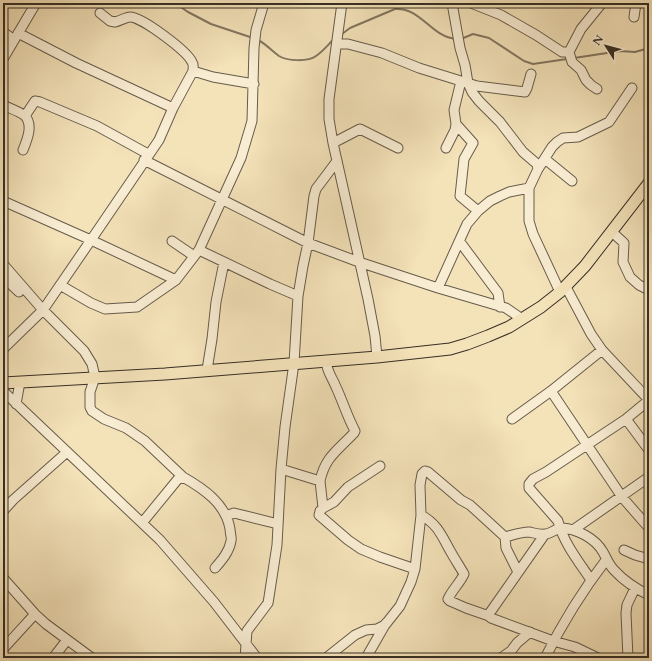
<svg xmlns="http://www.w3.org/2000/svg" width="652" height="661" font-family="Cardo,serif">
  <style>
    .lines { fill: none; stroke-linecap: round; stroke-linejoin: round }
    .stream { stroke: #827660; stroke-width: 2 }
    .minor-casing { stroke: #665c4a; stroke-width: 11 }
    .major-casing { stroke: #372f25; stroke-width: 13 }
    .minor { stroke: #f8ecd2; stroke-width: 9 }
    .major { stroke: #f4e2b9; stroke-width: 11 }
  </style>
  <rect width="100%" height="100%" fill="#f4e2b9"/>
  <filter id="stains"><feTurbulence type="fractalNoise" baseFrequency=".005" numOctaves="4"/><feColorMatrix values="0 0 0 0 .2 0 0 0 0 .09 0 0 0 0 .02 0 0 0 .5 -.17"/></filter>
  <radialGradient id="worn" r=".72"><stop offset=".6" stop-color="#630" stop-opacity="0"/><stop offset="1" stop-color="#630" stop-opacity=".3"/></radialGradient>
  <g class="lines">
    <!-- stream -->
    <path class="stream" d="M175,3L188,12L211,24L253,38
      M342,34L350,28L395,9C421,7 431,37 456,39
      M461,39L473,34L489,38L524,61L533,64L567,59
      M258,40C266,44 272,51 279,56C287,61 308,62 316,56C322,52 327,46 332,41
      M574,58L620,51L635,52L649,48"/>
    <defs>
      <path id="minor" d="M342,3L329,99V119L333,143L368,299L375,336L377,357
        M452,3L460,48L465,65L468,83L472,92L479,101L500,122L523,152L537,164L538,169L529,188V221L533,234L560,292
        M471,3L501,15L536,35L562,52H569L581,29L602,3
        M634,17L636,3
        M3,32L14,40
        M18,33L76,63L173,108
        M337,44H348L382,53L419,68L477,86L525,92L527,88L531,74
        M569,52L572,62L581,70L586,80L591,85L597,89
        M3,59L36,3
        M193,71L213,77L254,84
        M3,105C9,108 18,111 24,115C34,124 27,140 23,150
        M25,116L35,101L40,102L97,126L148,154
        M456,124L473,143L464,159L460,196L478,211
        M333,143L360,129L398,148
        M446,148L455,130L456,124L454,110L461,81
        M545,159L572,181
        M144,160L308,243L359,262L438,288L506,308L522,319
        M538,169L552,147L557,142L563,138L578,137L609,122L632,88
        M3,201L91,240L176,280
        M612,232L624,243L623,262L630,277L639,285L649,290
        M172,241L194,256
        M460,242L498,293L500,307
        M199,250L270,284L298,296
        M3,264L43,310L84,351L92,364L95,377L90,392V407L92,411L104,419L126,428L145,441L183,477
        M3,277L19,292
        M60,285L91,303L105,309L137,307L176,280L199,250L241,158L252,121L254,48L256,30L264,3
        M566,287L591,334L602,350L649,400
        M438,288L467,224L478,211L490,201L500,196L509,192L529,188
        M3,349L43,310L91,240L159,140L173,108L193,71C193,67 194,65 192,62C187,51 142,17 130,17C126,17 120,21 115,22L110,21L100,13
        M207,370L212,339L216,302L224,262
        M3,391L160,540L214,602L257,658
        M551,391L622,497L649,528
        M16,404L20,382
        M512,419L551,391L602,350
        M626,419L649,450
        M380,466L348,487L334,502L323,508L320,511L319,515L348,540L361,549L380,557L415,569
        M281,469L320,481L323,508
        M320,481C325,457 338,450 354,433L355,431C347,416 343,402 336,387C332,377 327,372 326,361
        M3,511L13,500L67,452
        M421,515C439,525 442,537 452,554C456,561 460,567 464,574C460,583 452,590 448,599L450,601L466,608L489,616L491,618L553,641L575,647L598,658
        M226,516L234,513L278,524
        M142,523L178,479L183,477C204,489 226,504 230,529C230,533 232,538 231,541C229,552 222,560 215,568
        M573,530L649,477
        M505,537C513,535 521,532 529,532C534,533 540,535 545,534C551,534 556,528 562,528C577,529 595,538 603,552C607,559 609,565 614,570C624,581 636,589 649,595
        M624,550L635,555L649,559
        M3,578L35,614L46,624L92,658
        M591,580C579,562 563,542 558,521L529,488V484L533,479L546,472L626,419L649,400
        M489,616V614L545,534
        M3,649L35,614
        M53,658L67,640
        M245,658L247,631L268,603L269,597L277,545L281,469L285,427L294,363L298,296L303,266L308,243L314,196L316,189L337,161
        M326,658L355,635L366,630L377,629L385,625L400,606L411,582L415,569L421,515L420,485L422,474L425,471L428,472L461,500L470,505L505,537L506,548L518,572
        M366,658L386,623
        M501,658L511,651L517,643L530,632
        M545,658C562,624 583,590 606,560
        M628,658L626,613L627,605L635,588"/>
      <path id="major" d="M3,383L165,374L377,357L450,349L467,344L488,336L509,327L541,307L560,292L585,266L649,183"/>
    </defs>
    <!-- minor casing -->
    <use href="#minor" class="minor-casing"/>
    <!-- major casing -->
    <use href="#major" class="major-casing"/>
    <!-- minor -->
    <use href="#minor" class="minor"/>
    <!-- major -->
    <use href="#major" class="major"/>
  </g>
  <!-- margin -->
  <rect width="652" height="661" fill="none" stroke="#f4e2b9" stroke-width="16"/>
  <rect x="4" y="4" width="644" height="653" fill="none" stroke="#372f25" stroke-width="2"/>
  <rect x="8" y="8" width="636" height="645" fill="none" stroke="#372f25"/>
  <!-- north arrow -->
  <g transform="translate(606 46) rotate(306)" stroke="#f8ecd2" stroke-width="3" paint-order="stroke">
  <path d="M0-3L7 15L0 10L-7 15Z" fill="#372f25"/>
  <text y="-6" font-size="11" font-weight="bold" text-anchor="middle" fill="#372f25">N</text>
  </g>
  <rect width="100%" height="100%" filter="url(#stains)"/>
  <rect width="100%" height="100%" fill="url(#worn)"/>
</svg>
